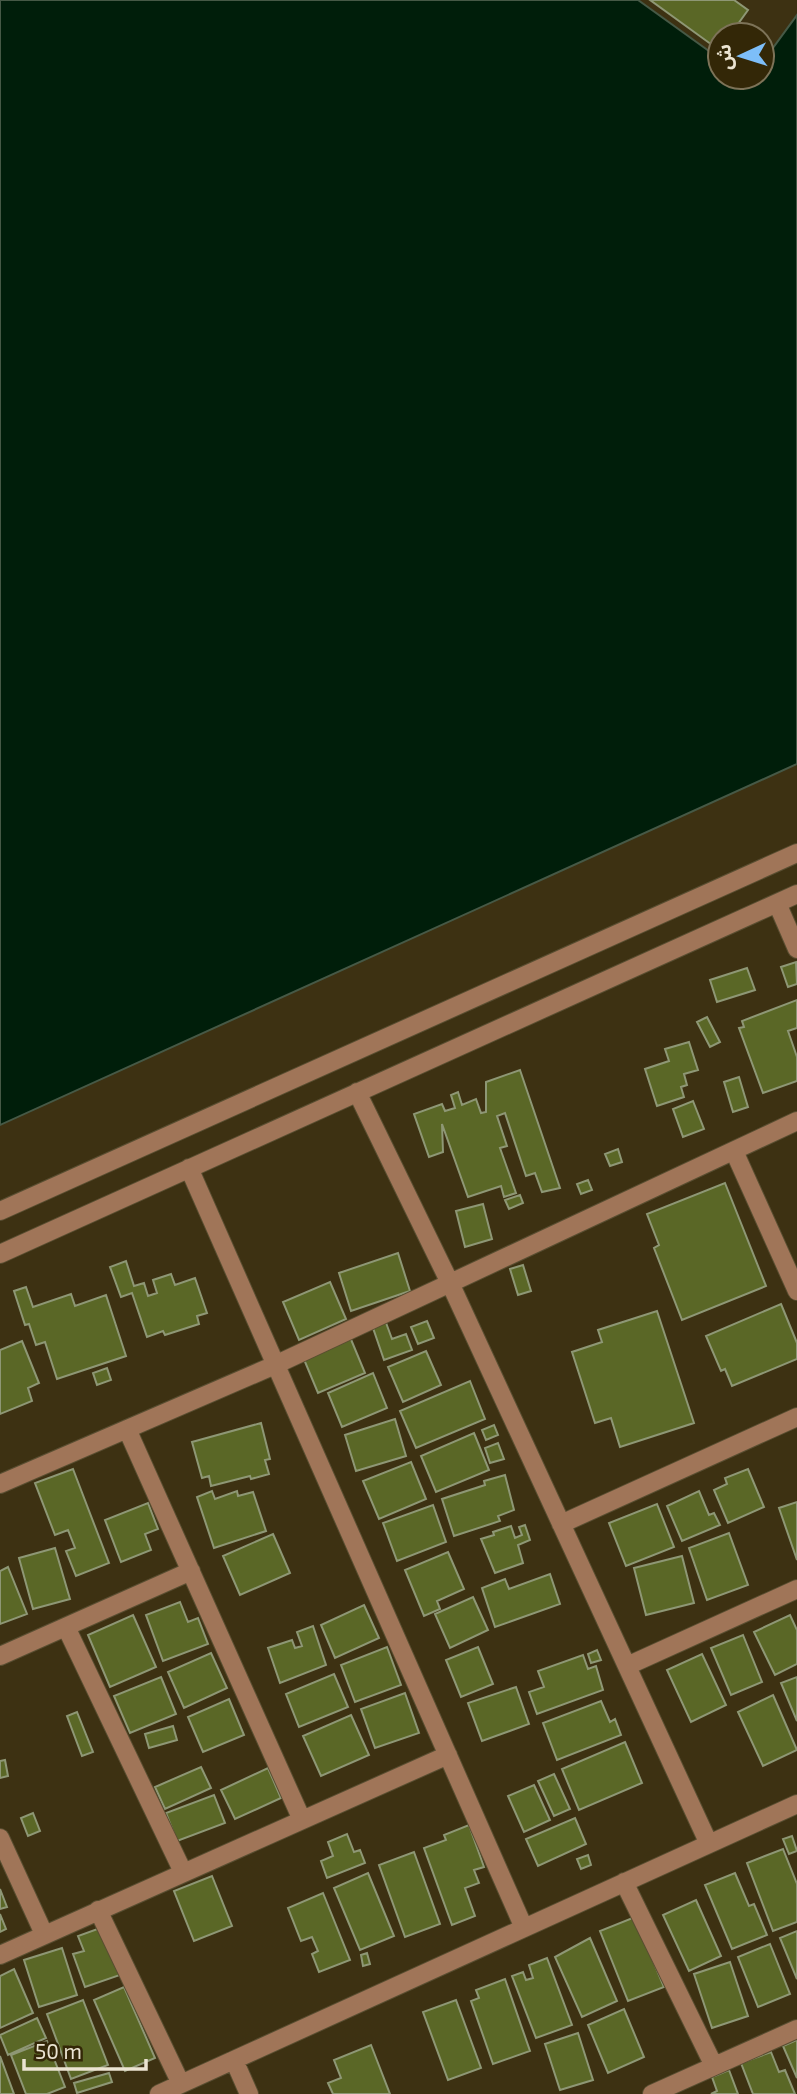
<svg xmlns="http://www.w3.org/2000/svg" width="797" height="2094" font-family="'Exo 2','Noto Sans Arabic',sans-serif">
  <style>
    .water { fill: #001e0a; stroke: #465946; stroke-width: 2 }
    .building { fill: #5a6726; stroke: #8e9775; stroke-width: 2 }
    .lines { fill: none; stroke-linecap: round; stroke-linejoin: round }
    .minor-casing { stroke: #594e31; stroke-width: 20 }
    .minor { stroke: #a07558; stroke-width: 18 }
  </style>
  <rect width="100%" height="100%" fill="#3d3112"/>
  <!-- water -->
  <path class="water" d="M0,0H638L720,59V77H762V63L797,15V764L0,1125Z"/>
  <!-- building -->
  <path class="building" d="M650,0H734L748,10L730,35H720L719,50Z
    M796,962L797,984L788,987L781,967Z
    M747,968L755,990L717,1002L710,980Z
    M797,1000V1028L788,1031L797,1057V1081L763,1093L739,1028L744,1027L742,1021Z
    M707,1017L720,1042L710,1047L697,1022Z
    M689,1042L698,1070L684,1074L687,1085L681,1087L684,1097L657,1106L645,1069L669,1061L665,1049Z
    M520,1070L560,1188L542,1192L535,1173L526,1176L505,1113L497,1116L507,1146L500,1148L516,1193L504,1197L501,1186L468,1197L442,1124L443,1152L429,1157L414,1114L442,1104L445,1111L455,1108L451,1095L458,1092L462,1105L476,1099L481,1113L486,1112V1082Z
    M739,1077L748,1107L733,1112L724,1082Z
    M693,1101L704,1129L683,1137L673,1109Z
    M618,1149L622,1162L610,1166L605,1154Z
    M588,1180L592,1190L581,1194L577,1184Z
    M725,1183L766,1286L682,1320L654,1248L659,1245L647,1214Z
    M520,1195L523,1203L509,1209L505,1200Z
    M483,1204L492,1239L465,1247L456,1211Z
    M398,1253L410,1291L351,1311L339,1273Z
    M126,1261L134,1286L144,1283L148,1296L157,1293L153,1280L171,1274L175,1285L195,1278L207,1313L197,1316L199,1324L165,1335L163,1331L147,1337L132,1293L121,1297L110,1267Z
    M523,1265L531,1291L518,1295L510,1269Z
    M330,1282L346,1319L299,1340L283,1302Z
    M26,1287L33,1307L71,1294L75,1306L106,1295L126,1356L57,1379L45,1342L36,1345L29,1324L25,1325L14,1291Z
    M781,1304L797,1343V1359L732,1386L725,1369L721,1371L706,1336Z
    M657,1311L694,1423L620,1447L611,1418L595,1423L572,1352L602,1342L598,1330Z
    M385,1320L392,1339L406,1334L412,1350L384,1360L372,1325Z
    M427,1321L434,1338L418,1344L411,1327Z
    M350,1337L365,1373L318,1393L303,1357Z
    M22,1341L39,1383L28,1388L32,1401L0,1414V1350Z
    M426,1351L441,1385L403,1402L388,1367Z
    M107,1368L111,1380L97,1385L93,1373Z
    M373,1373L387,1408L342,1427L328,1393Z
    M470,1381L485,1419L416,1448L400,1411Z
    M395,1419L406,1456L356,1471L345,1435Z
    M261,1423L270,1459L265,1460L269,1474L251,1479L250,1476L211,1486L209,1476L202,1478L192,1442Z
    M494,1425L498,1435L486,1440L482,1430Z
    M474,1433L489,1470L436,1492L421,1456Z
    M498,1443L504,1459L490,1463L485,1448Z
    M411,1462L426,1499L379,1519L363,1481Z
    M73,1469L109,1563L76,1576L66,1551L75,1548L68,1530L55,1535L35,1483Z
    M748,1469L764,1507L728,1523L714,1490L727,1484L725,1478Z
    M505,1475L514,1510L498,1516L500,1521L454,1536L442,1499L485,1485L484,1481Z
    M212,1491L215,1499L237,1491L238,1496L253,1492L266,1531L214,1548L197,1497Z
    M699,1491L709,1515L714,1513L720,1525L682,1541L667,1506Z
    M797,1502V1560L779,1508Z
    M148,1503L158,1529L145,1534L151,1550L121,1562L105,1520Z
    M657,1504L674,1547L626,1566L609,1523Z
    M433,1505L446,1542L397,1561L383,1523Z
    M525,1525L530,1540L518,1545L523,1563L495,1573L481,1539L494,1535L493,1532L511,1526L515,1538L522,1535L519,1527Z
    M729,1533L748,1585L707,1600L689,1548Z
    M273,1534L290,1573L240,1595L223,1556Z
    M55,1548L70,1599L33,1609L19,1558Z
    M448,1552L464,1589L437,1601L440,1609L424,1616L405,1570Z
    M682,1556L694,1603L646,1615L634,1568Z
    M8,1567L27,1614L0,1624V1571Z
    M550,1574L560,1604L495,1627L482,1588L505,1579L509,1589Z
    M473,1597L488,1630L450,1648L435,1614Z
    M180,1602L188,1622L198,1618L208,1644L163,1661L146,1615Z
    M364,1605L379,1638L335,1658L321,1625Z
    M133,1615L156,1667L110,1687L88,1635Z
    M790,1615L797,1630V1664L775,1675L754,1632Z
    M313,1626L326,1665L280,1683L268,1648L292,1640L295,1648L302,1646L297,1632Z
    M743,1635L762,1682L731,1695L711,1648Z
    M387,1647L401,1685L355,1702L341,1665Z
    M478,1647L493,1684L461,1697L446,1660Z
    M597,1650L601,1660L591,1663L588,1654Z
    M211,1653L227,1688L184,1708L168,1672Z
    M702,1654L726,1705L691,1722L667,1670Z
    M583,1655L588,1669L596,1666L603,1690L537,1714L529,1692L544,1687L538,1671Z
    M334,1674L348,1707L299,1727L286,1694Z
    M161,1677L176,1714L130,1733L114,1696Z
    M797,1677V1721L781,1683Z
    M516,1687L529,1724L482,1741L468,1703Z
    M405,1693L419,1733L375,1748L361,1709Z
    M773,1695L797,1750L763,1766L738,1712Z
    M229,1699L244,1735L203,1752L188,1717Z
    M601,1701L610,1722L615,1719L621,1735L557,1760L543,1723Z
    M77,1712L93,1752L82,1756L67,1716Z
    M351,1715L369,1755L321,1776L303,1736Z
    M173,1726L177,1740L149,1748L145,1734Z
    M625,1742L642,1783L579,1810L562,1769Z
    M5,1760L8,1776L0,1778V1761Z
    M201,1767L211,1788L165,1809L155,1787Z
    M268,1768L281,1798L235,1819L221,1790Z
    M554,1774L570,1809L554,1816L538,1781Z
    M534,1785L550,1820L524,1832L508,1796Z
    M214,1795L225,1823L177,1841L166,1813Z
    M33,1813L40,1831L28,1836L21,1818Z
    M575,1818L586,1844L538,1866L526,1839Z
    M469,1825L484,1867L474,1870L479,1883L465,1888L475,1916L452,1925L424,1848L446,1840L444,1835Z
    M347,1834L354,1852L360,1850L365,1863L327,1878L321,1861L333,1856L328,1842Z
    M792,1836L797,1851L789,1854L783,1839Z
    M783,1849L797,1884V1922L773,1931L747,1863Z
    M414,1852L440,1924L405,1937L379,1865Z
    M588,1855L591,1865L581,1869L577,1859Z
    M368,1873L394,1936L360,1950L334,1888Z
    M735,1873L749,1906L754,1904L767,1935L732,1949L705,1885Z
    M212,1876L232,1926L194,1941L174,1891Z
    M0,1889L7,1907L0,1909Z
    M323,1893L350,1960L319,1972L312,1954L318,1951L312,1937L301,1941L288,1908Z
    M696,1900L721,1956L689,1971L663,1915Z
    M0,1914L6,1929L0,1932Z
    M635,1917L664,1987L628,2001L600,1931Z
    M103,1927L120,1975L85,1987L73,1954L84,1951L78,1936Z
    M797,1931V1979L780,1938Z
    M590,1938L617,2001L582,2017L555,1957Z
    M770,1944L790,1994L758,2007L738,1957Z
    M62,1948L77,1995L39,2007L24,1960Z
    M367,1953L370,1964L363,1966L361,1955Z
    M547,1958L572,2025L536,2038L512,1976L523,1972L526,1980L533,1978L529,1965Z
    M730,1962L748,2016L712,2028L694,1974Z
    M14,1969L33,2013L0,2028V1976Z
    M505,1979L530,2051L493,2064L471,2001L479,1998L476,1990Z
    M124,1987L155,2058L125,2071L94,2000Z
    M83,2000L108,2065L71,2079L47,2014Z
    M456,2000L481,2068L448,2080L423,2012Z
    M624,2009L644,2057L608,2073L588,2025Z
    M37,2018L46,2038L8,2055L0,2035Z
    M578,2033L593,2080L560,2090L545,2044Z
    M797,2040V2078L783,2046Z
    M47,2041L65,2087L47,2094H26L11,2055Z
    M371,2045L390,2094H333L328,2083L341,2078L334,2060Z
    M771,2052L779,2072L785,2070L795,2094H753L741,2063Z
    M0,2056L14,2094H0Z
    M729,2070L738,2094H711L717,2091L712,2077Z
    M109,2073L112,2082L77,2093L74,2083Z"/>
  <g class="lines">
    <defs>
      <path id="minor" d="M777,903L797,949
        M357,1092L450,1283L709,1844
        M734,1151L797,1291
        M189,1168L524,1928
        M0,1211L797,853
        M0,1254L797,894
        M127,1429L302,1820
        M0,1484L275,1365L797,1121
        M561,1524L797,1417
        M66,1627L183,1872
        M0,1656L191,1571
        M627,1666L797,1589
        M0,1838L44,1934
        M624,1882L714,2066
        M98,1910L181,2084
        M0,1955L448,1755
        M234,2060L249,2094
        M159,2094L797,1804
        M652,2094L797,2029"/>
    </defs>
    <!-- minor casing -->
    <use href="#minor" class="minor-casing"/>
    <!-- minor -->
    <use href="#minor" class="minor"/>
  </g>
  <!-- north arrow -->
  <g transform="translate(741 56) rotate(266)"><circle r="33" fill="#332707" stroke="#7d7358" stroke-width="2"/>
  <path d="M0-5L12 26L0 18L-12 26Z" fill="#7dbef9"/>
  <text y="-10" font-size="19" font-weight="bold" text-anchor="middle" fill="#ebe4d2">ش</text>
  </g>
  <!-- scale -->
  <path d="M24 2059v10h122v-10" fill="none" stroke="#ebe4d2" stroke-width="3.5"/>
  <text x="35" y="2059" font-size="21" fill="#ebe4d2" stroke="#332707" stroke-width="5" paint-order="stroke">50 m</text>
</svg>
